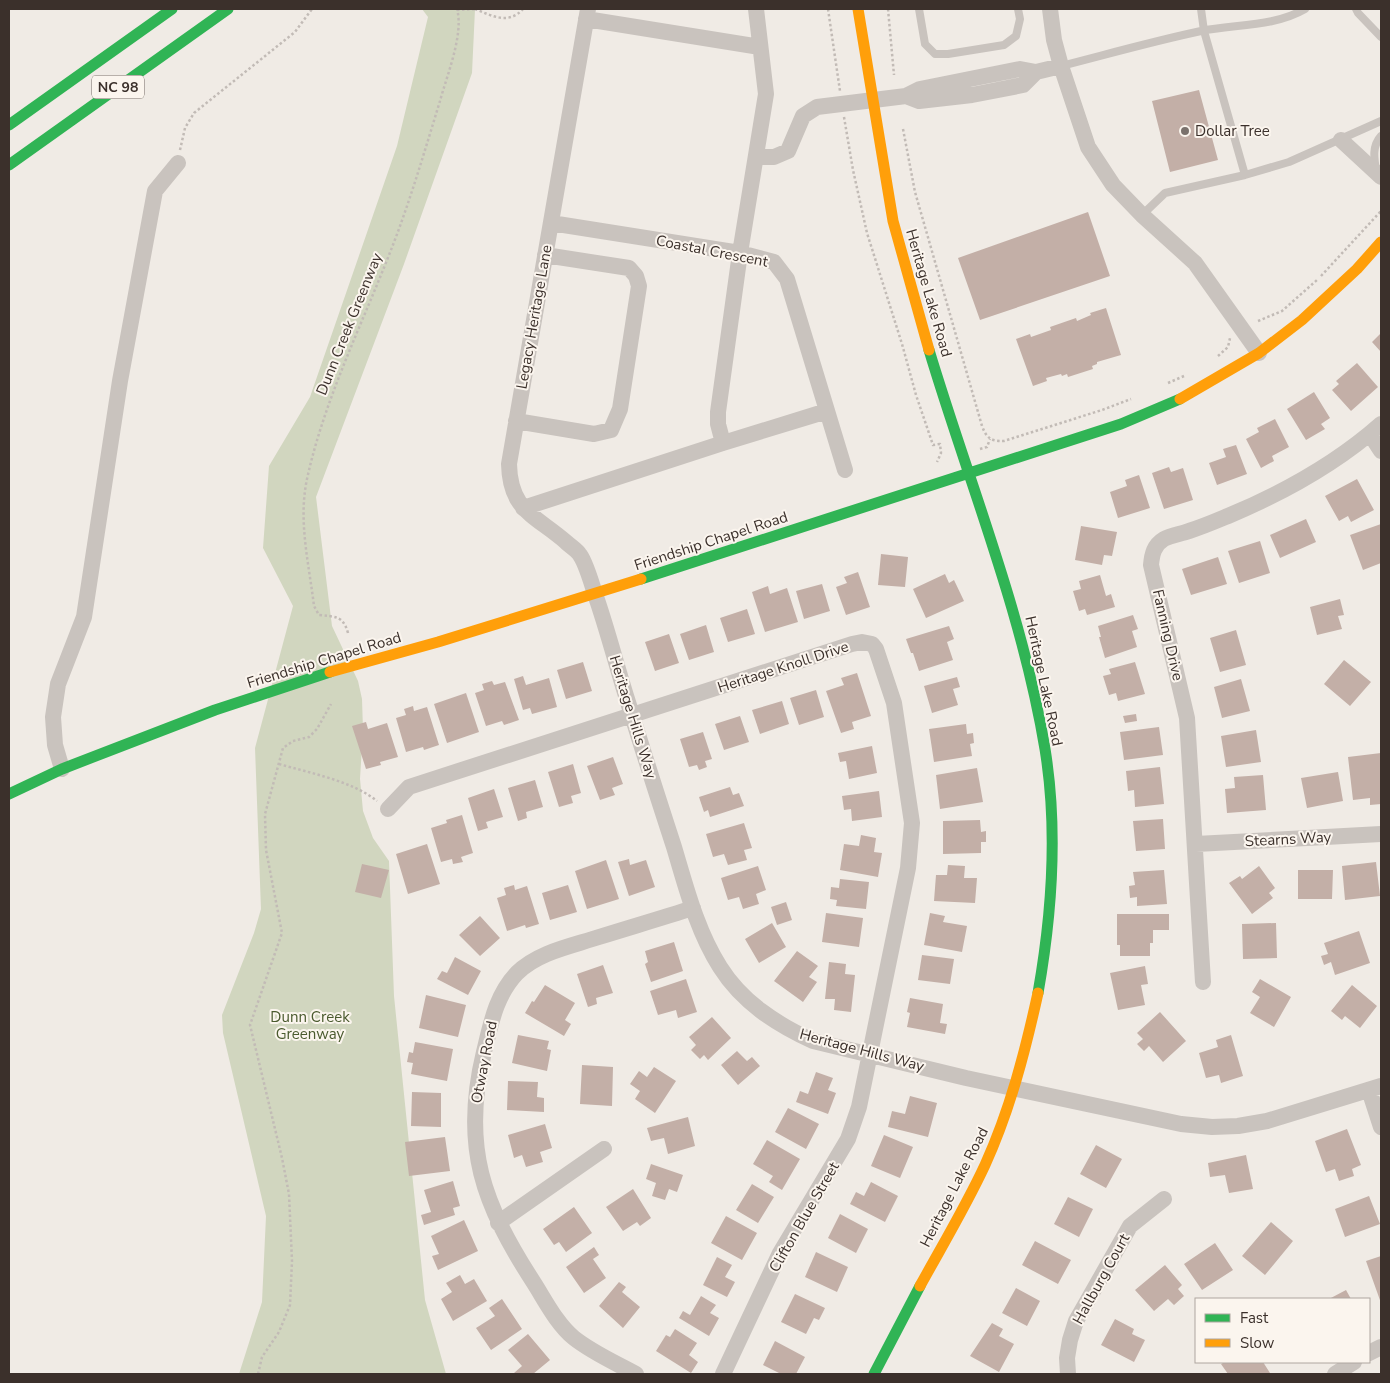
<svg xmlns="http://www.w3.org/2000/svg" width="1390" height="1383" font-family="'Nunito Sans',sans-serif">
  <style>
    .green { fill: #d1d6bf }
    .building { fill: #c3afa7 }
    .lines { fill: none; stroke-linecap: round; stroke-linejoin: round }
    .path { stroke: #c2bbb6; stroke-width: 2.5; stroke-dasharray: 2.5 2.5; stroke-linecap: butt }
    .lane { stroke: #c9c3be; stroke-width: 8 }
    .street { stroke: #c9c3be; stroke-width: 16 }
    .fast { stroke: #30b455; stroke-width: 11 }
    .slow { stroke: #ff9f0a; stroke-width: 11 }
    .poi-dot { fill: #7a716c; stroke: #fbf5ee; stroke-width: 2 }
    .labels { text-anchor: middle; stroke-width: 4; stroke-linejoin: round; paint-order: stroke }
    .shield { fill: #fbf5ee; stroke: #756b66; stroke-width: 1 }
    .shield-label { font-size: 14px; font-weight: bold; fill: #3b302b }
    .poi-label { font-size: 15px; fill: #3b302b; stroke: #fbf5ee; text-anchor: start }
    .street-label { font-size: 15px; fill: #3b302b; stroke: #fbf5ee }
    .park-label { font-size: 15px; fill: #4a5a2e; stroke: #fbf5ee }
  </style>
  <rect width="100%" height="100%" fill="#f0ebe5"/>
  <!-- green -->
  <path class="green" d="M422,9H475L472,73L404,264L316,497L332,626L358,681L362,699L363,730L360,779L363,811L373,838L389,861L394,996L425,1300L446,1374H239L262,1302L266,1216L223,1033L222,1015L254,933L261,909L255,748L293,606L263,548L269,466L310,397L397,146L428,17Z"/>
  <!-- building -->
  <path class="building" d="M1199,90L1218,160L1170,172L1152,101Z
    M1088,212L1110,276L980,320L958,258Z
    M1106,308L1121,355L1097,362V364L1092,366L1093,369L1068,377L1067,374L1062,376L1061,374L1046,378L1047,381L1033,386L1016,339L1030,334L1031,337L1051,330L1050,327L1076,318L1077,321L1091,315L1090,313Z
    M1381,333V352L1372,342Z
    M1357,363L1378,387L1351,411L1332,390L1339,384L1336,381Z
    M1314,392L1330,418L1321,424L1325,429L1306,440L1287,409Z
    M1275,419L1289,447L1272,456L1274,461L1261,468L1246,439L1259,432L1257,428Z
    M1236,445L1247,474L1217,485L1209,463L1226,457L1223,449Z
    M1169,467L1171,472L1183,468L1193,500L1164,509L1152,473Z
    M1139,475L1150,508L1118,518L1110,492L1127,486L1125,480Z
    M1357,479L1374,510L1351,522L1348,516L1339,521L1325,496Z
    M1306,519L1316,542L1280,558L1270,535Z
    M1381,524V563L1363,570L1350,535Z
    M1081,526L1117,532L1112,556L1104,555L1102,565L1075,560Z
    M1260,541L1270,573L1239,583L1228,551Z
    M881,554L908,557L905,587L878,585Z
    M1218,557L1227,584L1191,595L1182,569Z
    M858,572L870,607L846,615L836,587L847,583L844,577Z
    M945,574L949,583L954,580L964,601L926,618L913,589Z
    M1100,575L1106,596L1111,594L1115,607L1087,615L1085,609L1079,611L1073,591L1081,589L1079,581Z
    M822,584L830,611L804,619L796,591Z
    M768,586L770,594L787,588L798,622L765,632L752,592Z
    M1340,599L1344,615L1338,616L1342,629L1317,635L1310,607Z
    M747,609L755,634L728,642L720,618Z
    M1133,615L1138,629L1132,631L1137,647L1105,658L1099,637H1101L1098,626Z
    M706,625L714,652L689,660L680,634Z
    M949,626L954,639L947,642L953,660L919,671L913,653H911L906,639Z
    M1236,630L1246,665L1220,672L1210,638Z
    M669,634L679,663L655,671L645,642Z
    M1344,660L1371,682L1350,706L1324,684Z
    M583,662L592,691L566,699L557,670Z
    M1135,662L1145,694L1118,701L1116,693L1109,695L1103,676L1111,674L1109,669Z
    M857,673L871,716L852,722L854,729L841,733L826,691L844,685L841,678Z
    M523,676L526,685L549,678L557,707L532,714L530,708L523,710L514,679Z
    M957,677L960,687L953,689L958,705L932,713L924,686Z
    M1241,679L1250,711L1222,718L1214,687Z
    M492,681L494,685L505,682L519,720L504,725L502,721L486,726L475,693L484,690L482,684Z
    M816,690L824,717L799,725L790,698Z
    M466,693L479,732L447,743L434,704Z
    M782,701L789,724L760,734L752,710Z
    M413,706L414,711L427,707L439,745L424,750L423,747L406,752L396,718L406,715L404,709Z
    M1136,714L1137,721L1125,723L1123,716Z
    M740,716L749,742L724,750L715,724Z
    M366,722L368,729L387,723L398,757L380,762L381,765L366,769L352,726Z
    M966,724L967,734L973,733L974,743L970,744L972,756L934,762L929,729Z
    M1159,727L1163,755L1124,760L1120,732Z
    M1256,730L1261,762L1226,767L1221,736Z
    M703,732L712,759L705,761L707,767L699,770L697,765L689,767L680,739Z
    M872,746L877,773L849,779L846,761L840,762L838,753Z
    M1381,753V804L1370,805V798L1353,800L1348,757Z
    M613,757L623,784L612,788L615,795L600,800L587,766Z
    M573,764L581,793L571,796L573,803L559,807L548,772Z
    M1160,767L1164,804L1135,807L1134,790L1128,791L1126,771Z
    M977,768L983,802L940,809L936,775Z
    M1338,772L1343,801L1307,808L1301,778Z
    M1263,775L1266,810L1227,813L1225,789L1235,788L1234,777Z
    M535,780L543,807L526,812L527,818L518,821L508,788Z
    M730,787L733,795L739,793L744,806L710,817L708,810L704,812L699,797Z
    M494,789L503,817L486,822L488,828L478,831L468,798Z
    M879,791L882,817L852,821L851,809L844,810L842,796Z
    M462,815L473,853L461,857L463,862L453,864L452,859L441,862L431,828L447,823L446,820Z
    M1163,819L1165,849L1136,851L1133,821Z
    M980,820L981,832L986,831V842H981V853L943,854V821Z
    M744,823L752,848L744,850L747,860L728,865L724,854L713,857L706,834Z
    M861,835L876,838L874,852L882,853L878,877L840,870L844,844L859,846Z
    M427,844L440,884L408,894L396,854Z
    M629,859L630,865L646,860L655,887L629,896L618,862Z
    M606,860L619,899L587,909L575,871Z
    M1376,862L1380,896L1345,900L1342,866Z
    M362,864L389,870L381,898L355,892Z
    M948,865L965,866L964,878H977L975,903L934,901L936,875H947Z
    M758,866L766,890L756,894L759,904L743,909L739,897L728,900L721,878Z
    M1259,866L1275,888L1269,893L1273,898L1252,914L1229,883L1240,876L1242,879Z
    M1164,870L1167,904L1137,906V897L1130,898L1129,886L1135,885L1133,872Z
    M1298,870H1333L1332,899H1298Z
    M840,879L869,882L866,909L836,906L837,900L830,899L831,887L839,888Z
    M514,885L515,890L527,886L539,924L526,928L525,925L507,931L497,898L506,895L504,888Z
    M568,885L577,912L550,920L542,893Z
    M786,902L792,920L777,925L771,907Z
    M826,913L863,918L859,947L822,942Z
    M930,913L945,916L943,922L967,926L962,952L924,945Z
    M1117,914H1169V930H1153V943H1150V956H1120V945H1117Z
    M480,916L500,938L480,956L459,935Z
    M772,923L786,947L759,963L745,939Z
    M1276,923L1277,958L1243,959L1242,924Z
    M1359,931L1370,963L1335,975L1331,962L1324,965L1321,956L1328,954L1324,943Z
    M674,942L683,971L651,982L645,964L648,962L645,951Z
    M797,951L818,966L809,977L817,982L803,1002L774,981Z
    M922,955L954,959L950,984L918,980Z
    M455,957L481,971L468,995L437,979L442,971L447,973Z
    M829,962L846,964L845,974L855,975L851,1012L834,1010L835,999H825Z
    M603,965L613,993L596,998L597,1004L588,1007L577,974Z
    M1145,966L1148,984L1141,985L1145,1005L1118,1010L1110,973Z
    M686,979L697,1012L678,1018L676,1010L658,1015L650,991Z
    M1260,979L1291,997L1274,1027L1250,1013L1260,997L1252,992Z
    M545,985L575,1003L565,1020L571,1024L564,1036L525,1013L532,1001L534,1002Z
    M1352,985L1377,1006L1360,1028L1345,1016L1342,1020L1331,1011Z
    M426,995L466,1005L458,1037L419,1028Z
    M910,998L943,1004L940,1023L947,1024L945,1034L907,1027L910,1013L907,1012Z
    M1160,1012L1186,1041L1163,1062L1149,1046L1144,1051L1137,1044L1143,1039L1137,1033Z
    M712,1017L731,1038L708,1060L704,1055L700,1059L691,1050L696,1045L689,1037Z
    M518,1035L549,1041L547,1049L551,1050L547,1071L512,1063Z
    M1231,1035L1243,1076L1221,1083L1219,1075L1206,1078L1199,1053L1218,1047L1216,1040Z
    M415,1042L453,1049L447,1081L411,1074L413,1063L407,1062L409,1052L413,1053Z
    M737,1051L747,1061L752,1057L760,1066L738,1085L721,1065Z
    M582,1065L613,1067L612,1106L580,1104Z
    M654,1067L676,1081L655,1113L635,1099L640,1091L630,1084L639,1071L647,1077Z
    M816,1072L833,1078L828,1090L836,1093L828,1114L796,1102L800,1091L808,1094Z
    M508,1081L538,1082L537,1097L544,1098V1112L507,1110Z
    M412,1092L441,1093V1127L411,1126Z
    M910,1096L937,1103L928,1137L888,1127L892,1111L905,1114Z
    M788,1108L819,1124L806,1149L775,1132Z
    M688,1117L695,1146L668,1154L664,1138L651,1141L647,1128Z
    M545,1124L552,1148L540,1152L543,1162L526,1167L522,1155L514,1158L508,1135Z
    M1347,1129L1361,1165L1352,1169L1354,1176L1339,1181L1335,1169L1326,1172L1315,1141Z
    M884,1135L913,1147L900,1178L871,1166Z
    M445,1137L450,1171L409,1176L405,1142Z
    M767,1140L800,1159L782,1190L769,1182L773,1176L753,1164Z
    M1096,1145L1122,1159L1106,1188L1080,1174Z
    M1246,1155L1253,1189L1229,1193L1225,1175L1210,1177L1208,1163Z
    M651,1164L683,1175L677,1192L669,1189L665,1200L652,1196L656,1183L646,1179Z
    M453,1181L460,1206L453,1208L455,1215L424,1225L421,1215L431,1212L424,1190Z
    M871,1182L898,1196L885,1222L850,1204L856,1192L864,1196Z
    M752,1184L774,1197L758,1223L736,1210Z
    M633,1189L651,1218L640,1226L637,1222L623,1231L606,1207Z
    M1369,1196L1380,1224L1345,1237L1335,1209Z
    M1068,1197L1093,1209L1079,1237L1054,1224Z
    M574,1207L592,1233L566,1252L559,1242L554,1245L543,1229Z
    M840,1214L868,1229L856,1253L828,1238Z
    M726,1216L757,1233L742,1260L711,1243Z
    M464,1220L478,1251L438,1270L432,1256L439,1254L431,1236Z
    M1271,1222L1293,1241L1265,1275L1242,1256Z
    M1035,1241L1071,1260L1058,1284L1022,1265Z
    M1215,1243L1233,1270L1202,1290L1184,1264Z
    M594,1247L599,1255L593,1259L606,1278L584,1293L566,1267Z
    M816,1252L848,1267L837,1292L805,1277Z
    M1381,1256V1303L1366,1261Z
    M717,1257L732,1265L725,1277L735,1282L727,1297L703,1285Z
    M1165,1265L1182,1285L1178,1289L1184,1296L1174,1305L1168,1299L1154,1311L1135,1290Z
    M460,1275L465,1284L474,1279L487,1301L453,1321L441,1299L452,1292L446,1283Z
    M619,1282L626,1287L622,1292L640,1307L623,1328L599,1306Z
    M1016,1288L1040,1301L1027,1326L1002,1313Z
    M1346,1290L1351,1299H1329Z
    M795,1294L825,1308L819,1320L814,1318L806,1334L781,1322Z
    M701,1296L716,1305L710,1313L719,1318L709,1336L679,1318L683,1311L690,1315Z
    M502,1299L522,1329L491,1350L476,1328L495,1316L489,1308Z
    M1115,1319L1134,1329L1132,1334L1145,1340L1134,1362L1101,1345Z
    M992,1323L1003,1329L999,1336L1014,1344L999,1372L970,1356Z
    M675,1329L697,1343L689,1355L698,1362L691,1373L656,1351L666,1335L670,1337Z
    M528,1334L550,1360L533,1374H515L514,1373L522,1366L508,1350Z
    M775,1341L805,1357L796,1374H781L763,1365Z
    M1225,1362H1263L1270,1373L1228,1374L1221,1364Z"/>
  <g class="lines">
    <!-- path -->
    <path class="path" d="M475,9C492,16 509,25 523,9
      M828,9L840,91
      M888,9L894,75
      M457,10L475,9
      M844,117L853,170L867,233L902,344L916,395L933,445L940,444L941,453L937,462
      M903,129L915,192L982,426C987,439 991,441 1004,441L1102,410L1131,399
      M180,150L185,128L194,113L295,32L312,9
      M1321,276L1381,211
      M1258,321L1282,311L1317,280
      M1218,356L1228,347L1230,338
      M1168,383L1184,376
      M980,449L987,447L990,439
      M348,633C343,615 335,617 319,615L314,606C309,564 298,521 307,479C324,401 360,329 389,255C409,205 424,153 440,101C447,75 464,34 457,9
      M279,764C310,773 352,781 377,801
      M258,1374L262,1357L279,1332L290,1305L292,1261L289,1194L282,1158L250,1025L282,933L266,850L265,814L283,748L293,741L309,737L317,729L331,704"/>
    <!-- lane -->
    <path class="lane" d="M919,9L925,44L935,54H948L1004,45L1016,36L1020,19L1018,9
      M1201,9L1204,31L1245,175
      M1356,9L1358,13L1381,37
      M1061,66C1108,54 1154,41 1201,31C1235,24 1274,27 1305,9
      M1376,170C1374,158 1372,146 1381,136
      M1142,215L1165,193L1245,175L1289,162L1381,121"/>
    <!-- street -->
    <path class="street" d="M588,9L509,464C510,511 535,515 566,542C570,546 577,550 580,555C585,562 592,584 595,594C607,628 616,664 627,699C642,748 658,798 674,847C686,887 697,931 720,967C742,1002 776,1024 813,1041L966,1078L1181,1124L1212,1127L1238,1126L1267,1121L1381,1086
      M1050,9L1054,40L1061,66L1088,147L1113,185L1142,215L1195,263L1259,353
      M586,19L760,47
      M906,96L919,101L972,95L1023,85L1036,72
      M1341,140L1381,177
      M756,157H774L788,151L803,116L817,107L906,96L920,89L1020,69L1036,72L1061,66
      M551,223L740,253L774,262L787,279L845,470
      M516,421L594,434L611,430L620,409L639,286L636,276L629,268L545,255
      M1370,434L1381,451
      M723,443L718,424V412L740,253L766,94L756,9
      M523,508L723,443L827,411
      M62,769L55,745L53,717L58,684L84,617L120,381L155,191L178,163
      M388,809L409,787L852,644L862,642L872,644L876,649L894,703L912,823L908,868L859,1107L848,1139L780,1253L723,1374
      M1196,844L1381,834
      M1203,982L1187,718L1151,565C1152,554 1154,545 1164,539C1171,535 1181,534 1189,531C1202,527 1216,521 1228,516C1283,493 1337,463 1381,424
      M1369,1090L1381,1127
      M498,1223L604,1149
      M1369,1353L1381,1347
      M636,1374C616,1363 593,1353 574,1338C557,1324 546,1302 534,1283C483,1204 461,1147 484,1052C491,1023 496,995 517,973C538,952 572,946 599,937C631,927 662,918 693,908
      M1068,1374L1067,1358L1070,1340L1076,1321L1130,1226L1164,1199
      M1335,1374L1354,1362"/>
    <!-- fast -->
    <path class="fast" d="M9,125L172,9
      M9,165L228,9
      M929,350C969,483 1022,611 1045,749C1058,829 1052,914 1038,993
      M641,579L1121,424L1180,399
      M9,794L62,769L215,710L330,672
      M874,1374L920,1286"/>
    <!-- slow -->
    <path class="slow" d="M858,9L893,221L929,350
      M1180,399L1259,353L1302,320L1357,269L1381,242
      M330,672L438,642L641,579
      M920,1286C942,1246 966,1206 985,1165C1010,1110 1025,1052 1038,993"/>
  </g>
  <!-- markers -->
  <circle class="poi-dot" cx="1185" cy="131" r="5"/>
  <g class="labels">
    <!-- shield labels -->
    <rect class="shield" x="92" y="75.5" width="52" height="23" rx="4"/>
    <g class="shield-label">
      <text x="118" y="92">NC 98</text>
    </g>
    <!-- poi labels -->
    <g class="poi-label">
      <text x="1195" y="136">Dollar Tree</text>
    </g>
    <!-- street labels -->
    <g class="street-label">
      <text transform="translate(712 251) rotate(11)" y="5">Coastal Crescent</text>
      <text transform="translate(929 293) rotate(74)" y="5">Heritage Lake Road</text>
      <text transform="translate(534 317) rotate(-80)" y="5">Legacy Heritage Lane</text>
      <text transform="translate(349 324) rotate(-68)" y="5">Dunn Creek Greenway</text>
      <text transform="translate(711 541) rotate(-18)" y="5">Friendship Chapel Road</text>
      <text transform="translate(1168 635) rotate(77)" y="5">Fanning Drive</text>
      <text transform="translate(324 660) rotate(-17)" y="5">Friendship Chapel Road</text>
      <text transform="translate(783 667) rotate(-18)" y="5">Heritage Knoll Drive</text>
      <text transform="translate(1044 681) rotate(78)" y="5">Heritage Lake Road</text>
      <text transform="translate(633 717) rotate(73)" y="5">Heritage Hills Way</text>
      <text transform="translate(1288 839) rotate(-3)" y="5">Stearns Way</text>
      <text transform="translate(862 1050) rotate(15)" y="5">Heritage Hills Way</text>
      <text transform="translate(484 1062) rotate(-79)" y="5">Otway Road</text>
      <text transform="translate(954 1187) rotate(-63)" y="5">Heritage Lake Road</text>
      <text transform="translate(804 1217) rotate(-60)" y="5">Clifton Blue Street</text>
      <text transform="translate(1101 1279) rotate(-61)" y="5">Hallburg Court</text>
    </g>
    <!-- park labels -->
    <g class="park-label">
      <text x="310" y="1022">Dunn Creek<tspan x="310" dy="17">Greenway</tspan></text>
    </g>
  </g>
  <!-- border -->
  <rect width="1390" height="1383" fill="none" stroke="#3b302b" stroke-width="20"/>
  <!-- legend -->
  <rect x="1195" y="1298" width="175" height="65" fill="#fbf5ee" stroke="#aea6a0"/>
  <rect x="1205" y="1314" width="25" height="8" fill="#30b455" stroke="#aea6a0"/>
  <text x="1240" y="1323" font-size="15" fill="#3b302b">Fast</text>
  <rect x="1205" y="1339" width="25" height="8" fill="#ff9f0a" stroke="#aea6a0"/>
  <text x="1240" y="1348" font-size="15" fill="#3b302b">Slow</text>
</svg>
